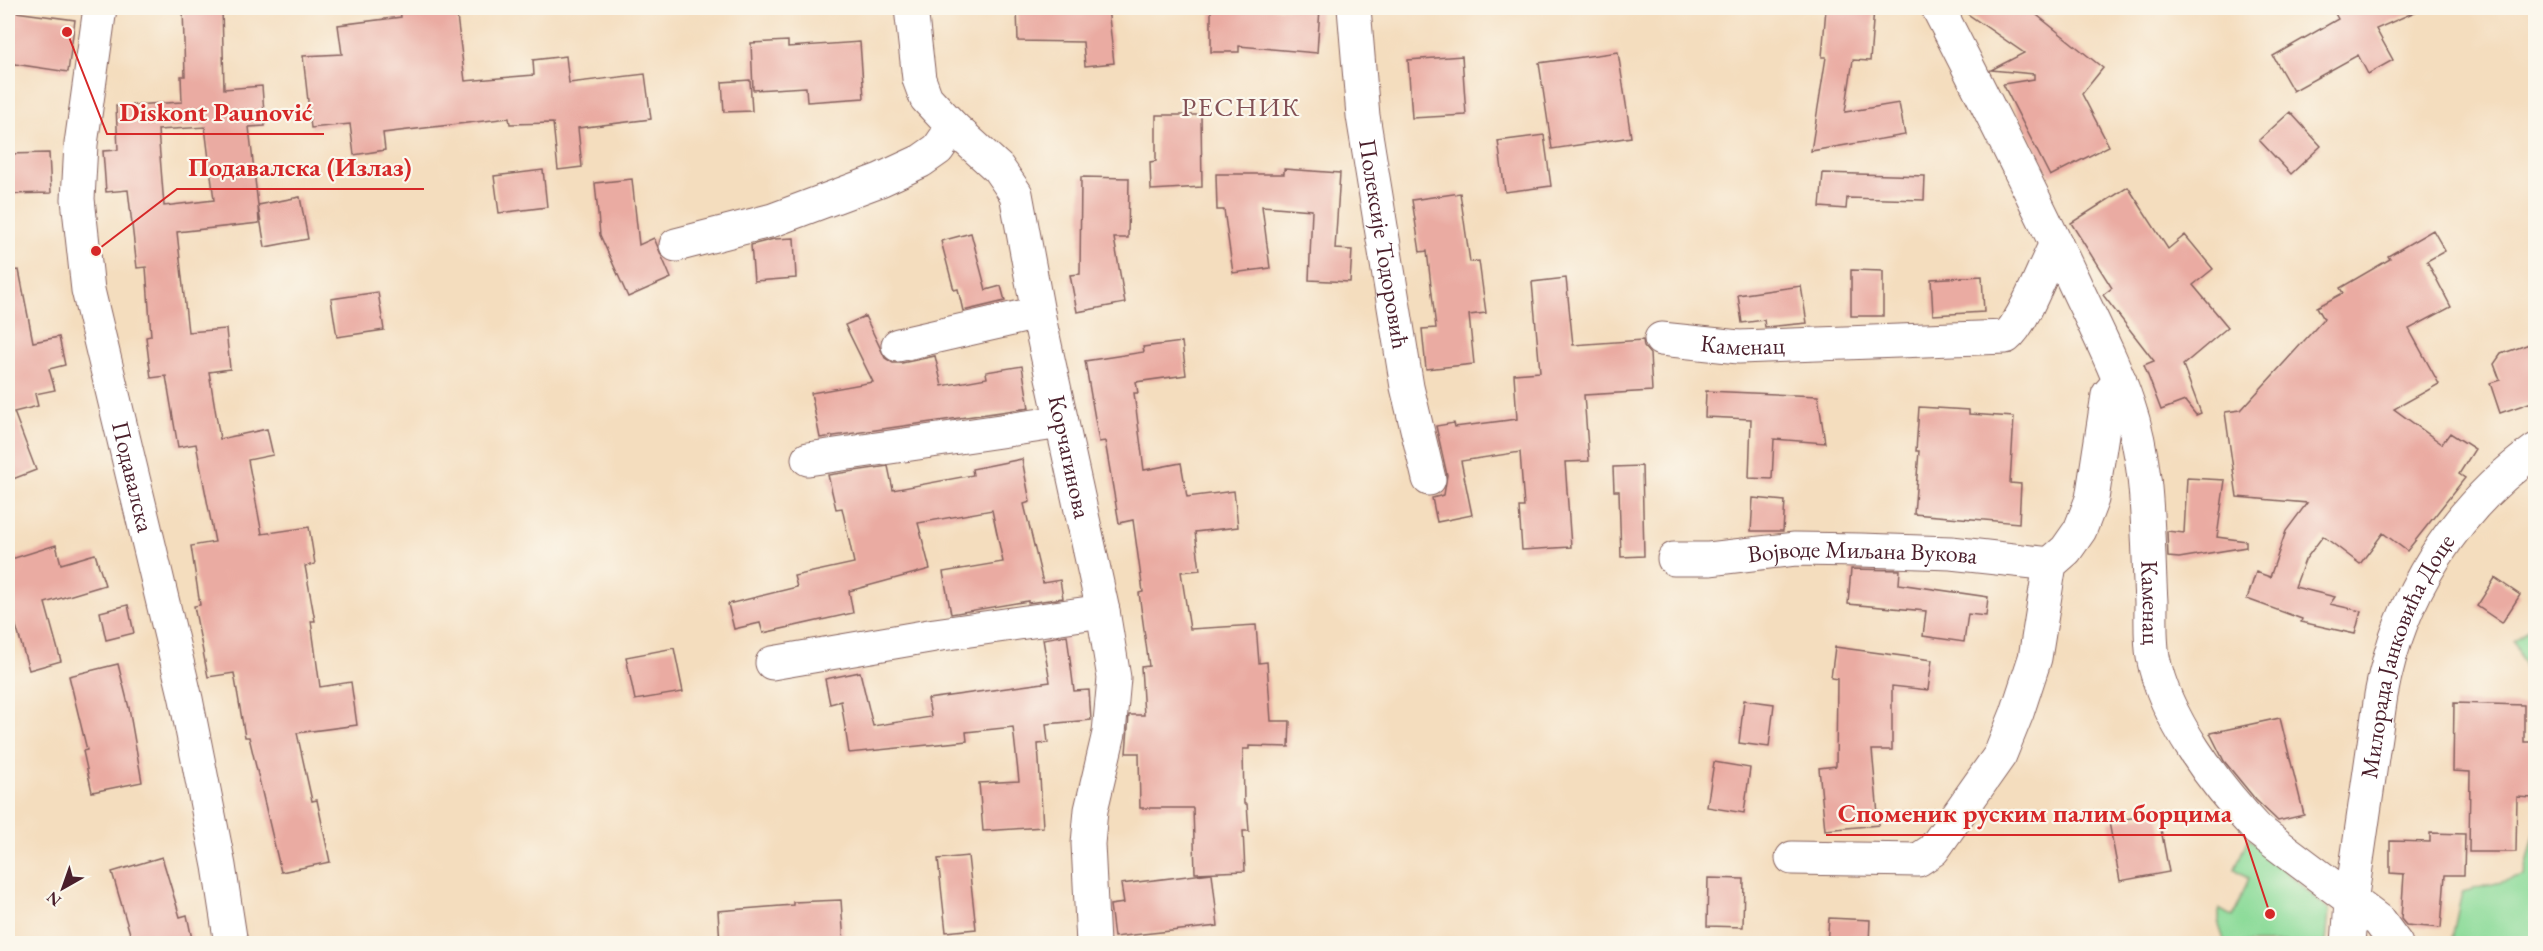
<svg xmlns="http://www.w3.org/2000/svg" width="2543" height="951" font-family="'EB Garamond',serif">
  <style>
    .green { fill: #8ddb9a; stroke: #6c7d62; stroke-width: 1.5 }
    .building { fill: #eaaba2; fill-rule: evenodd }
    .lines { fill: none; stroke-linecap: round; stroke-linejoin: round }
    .minor-casing { stroke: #86625e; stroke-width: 35 }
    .minor { stroke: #fff; stroke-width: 33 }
    .labels { text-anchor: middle; stroke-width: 4.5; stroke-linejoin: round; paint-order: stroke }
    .street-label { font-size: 24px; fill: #4a1f2b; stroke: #fbf7ec }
    .quarter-label { font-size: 27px; letter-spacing: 1.5px; fill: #825055; stroke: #fbf7ec }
    .leader { fill: none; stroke: #d62828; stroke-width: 2 }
    .callout-dot { fill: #d62828; stroke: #fbf7ec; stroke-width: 2 }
    .callout-label { font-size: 26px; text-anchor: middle; font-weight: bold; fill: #d62828; stroke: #fbf7ec; stroke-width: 4.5; stroke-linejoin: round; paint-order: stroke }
  </style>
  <rect width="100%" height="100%" fill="#fbf7ec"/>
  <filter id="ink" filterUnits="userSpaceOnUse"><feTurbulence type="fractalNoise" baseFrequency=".0167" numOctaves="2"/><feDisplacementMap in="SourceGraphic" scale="12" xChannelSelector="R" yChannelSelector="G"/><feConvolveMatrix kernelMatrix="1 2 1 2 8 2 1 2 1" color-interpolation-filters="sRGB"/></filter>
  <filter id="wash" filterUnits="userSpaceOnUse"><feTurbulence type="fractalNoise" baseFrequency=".008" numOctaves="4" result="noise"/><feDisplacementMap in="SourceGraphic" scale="24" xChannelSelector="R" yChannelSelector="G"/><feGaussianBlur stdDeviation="1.35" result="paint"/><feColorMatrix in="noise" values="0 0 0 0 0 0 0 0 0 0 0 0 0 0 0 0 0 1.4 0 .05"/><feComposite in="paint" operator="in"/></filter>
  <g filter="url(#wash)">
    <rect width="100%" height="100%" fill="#f4ddbe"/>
    <!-- green -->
    <path class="green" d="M2535,623V692L2514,641Z
      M2535,832V943H2451L2462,892L2524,876Z
      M2248,838L2329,910L2326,943H2225L2219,925V909L2233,917L2249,878L2235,869Z"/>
    <g id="blocks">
      <!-- building -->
      <path class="building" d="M183,8H222L224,89L262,86L265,126L249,127L258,205L300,197L308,239L265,247L258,206L259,223L177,232L188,332L226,329L230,369L209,372L220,439L267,429L273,455L248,460L262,534L309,527L315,564L305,566L315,621H311L320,687L351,682L357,725L297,733L312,801L317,800L330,862L281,872L249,737H245L234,673L208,677L194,606L200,605L191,546L215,542L196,444L178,447L166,376L151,378L146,337L151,336L146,267L137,268L128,190L106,192L103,151L118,150L116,106L182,102L181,76H185ZM205,127L214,200L164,206L158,130Z
        M400,8H456L465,81L534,75L533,60L566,56L569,83L645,74L651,119L578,128L582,167L558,170L553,123L510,124L509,118L383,133L385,150L354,155L350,124L311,128L303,56L342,54L338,25L401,17Z
        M1017,8H1108L1114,63L1085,66L1083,42L1018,41Z
        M1211,8H1320L1317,53L1239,46V52H1211Z
        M1826,8H1874L1870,61L1853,60L1845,112L1899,103L1905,135L1811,151L1826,57H1822Z
        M1959,8H2028L2103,68L2082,94L2109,146L2050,176L2003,84L2034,79V74L1991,70L2024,53Z
        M2332,8H2424L2376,29L2393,60L2368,74L2358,55L2293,91L2273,56L2338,19Z
        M8,11L75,20L68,72L8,63Z
        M788,41V47L860,42L864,98L807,102L806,87L753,90L751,43Z
        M1618,52L1631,137L1552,149L1539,63Z
        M1462,56L1466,115L1412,118L1408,60Z
        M750,80L752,111L724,112L722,82Z
        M2290,112L2321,146L2291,174L2259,140Z
        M1156,115H1201L1202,187L1151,190L1150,162L1156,161Z
        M1544,135L1551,186L1505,192L1498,141Z
        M49,153L51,193L8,194V154Z
        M1284,169L1340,173L1335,249L1352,250L1350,282L1309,280L1312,210L1262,206L1270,268L1233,273L1224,210H1217L1216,174H1284Z
        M543,170L547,207L499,213L494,176Z
        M1823,173L1925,176L1924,200L1847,198L1846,209L1820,207Z
        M1081,177L1129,178L1128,238H1114L1125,303L1077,312L1070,275L1080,274Z
        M632,179L639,245L654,238L671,278L628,297L600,235L595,183Z
        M2128,187L2168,249L2185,235L2213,269L2193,285L2228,327L2183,365L2201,413L2196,415L2185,401L2161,410L2144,365L2154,361L2103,295L2112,288L2071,223Z
        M1460,193L1470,262L1479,261L1486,313L1469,315L1474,364L1426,369L1422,329L1436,328L1427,251L1420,252L1412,200Z
        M2433,230L2445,251L2427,261L2451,307L2409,329L2439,384L2394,409L2442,444L2450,433L2475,449L2459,474L2465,478L2407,551L2383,533L2360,564L2323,536L2305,560L2295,587L2335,597L2330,604L2361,611L2355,634L2301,622L2302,619L2247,599L2256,572L2270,577L2286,531L2307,503L2237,497L2225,412L2241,410L2324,319L2317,307L2343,293L2340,288L2390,259L2388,256Z
        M971,233L986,290L1001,286L1005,301L963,311L958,289L954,290L941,241Z
        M794,238L796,278L754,281L751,245L774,239Z
        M19,270L33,342L59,337L65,365L49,369L55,390L35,394L38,406L14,412L36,470L8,481V271Z
        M1851,270L1883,271V316H1851Z
        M1982,276L1984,312L1933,315L1931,279Z
        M1566,278L1573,345L1643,340L1644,347L1650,354L1652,391L1584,395L1589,461L1565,462L1571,547L1522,550L1519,507H1524L1520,452L1461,461L1472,515L1437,522L1432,498L1444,495L1447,475L1436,426L1454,423L1455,427L1517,419L1514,374L1540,372L1532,282Z
        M1801,286L1807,323L1765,327L1764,320L1742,323L1738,295Z
        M378,292L384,330L337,337L331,299Z
        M865,316L885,358L893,363H902L935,356L942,386L987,378L986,372L1022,366L1029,408L820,438L811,393L873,382L845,325Z
        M1182,342L1186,375L1136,382L1138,393H1134L1144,470L1181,463L1187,497L1234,491L1238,527L1195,532L1200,570L1181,572L1190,629L1256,625L1259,663L1267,662L1271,721H1290L1289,747L1249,746V749H1243L1244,804H1247L1249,831H1243L1245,871L1195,873L1193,808H1140L1139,753H1126L1129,715H1144L1141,667L1149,666L1139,593L1143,592L1133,520L1119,523L1105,441L1099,442L1085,361L1144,352L1143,347Z
        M2535,342V401L2500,413L2490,383L2500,380L2494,364L2501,354Z
        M1706,391L1818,396L1825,443L1774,439L1772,479L1749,478L1751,419L1705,417Z
        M1919,407L1969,410V414L2014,417L2010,483L2021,484L2019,523L1914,514L1919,451H1916Z
        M1022,459L1030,502L1024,504L1043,583L1060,580L1063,598L1028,603V601L951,614L943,572L1003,562L992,510L918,523L930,569L849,591L853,613L763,633L760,623L734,629L728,604L797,587L794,576L854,563L842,508L836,509L828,475L888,466L893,490L973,475L972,469Z
        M1642,466L1644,556L1621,557L1619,491H1614L1613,467Z
        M2187,478L2225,480L2217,537L2246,541V547L2179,558L2168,557L2167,531L2184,533Z
        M1753,498L1785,501L1783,531H1751Z
        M56,545L61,564L95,554L105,585L45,603L61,661L29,670L8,599V560Z
        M1851,569L1900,570L1899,584L1988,597L1986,616L1968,614L1964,642L1923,636L1926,611L1848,604Z
        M2495,578L2520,595L2502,623L2477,606Z
        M128,605L134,633L106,640L100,612Z
        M1067,635L1074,691L1089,690L1091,720L1046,724L1048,743L1038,744L1043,827L983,831L979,783L1019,781L1013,727L966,732L967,741L849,753L841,701L830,704L825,679L860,672L873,726L931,717L928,699L1050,682L1043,639Z
        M1835,647L1932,660L1928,690L1892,686V750H1872L1879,825L1825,830L1819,768L1836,766L1837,679L1831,678Z
        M674,648L683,692L635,700L626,657Z
        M118,664L129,708L142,782L92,792L83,751L87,750L69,676Z
        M1744,700L1774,704L1769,747L1739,743Z
        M2454,703L2524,705V742H2534L2533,798L2517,797L2516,852H2469L2470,772L2453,771Z
        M2280,718L2304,815L2278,821L2256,800L2224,761L2210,733Z
        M1714,762L1750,768L1744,813L1707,807Z
        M2158,813L2169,872L2120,881L2109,822Z
        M2430,833L2465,834L2464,875H2445L2441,928L2406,925L2401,919L2404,874L2390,873V841L2430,842Z
        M968,856L976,929L946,932L938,859Z
        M162,857L180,917L187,915L193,944H133L112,872Z
        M1212,873L1218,926L1114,937L1110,905L1124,903L1121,884Z
        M1708,878L1744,879L1743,927L1707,926Z
        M841,900L844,944H720L718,911L793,905V902Z
        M1829,918L1870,920L1869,944H1827Z"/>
    </g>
  </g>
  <g filter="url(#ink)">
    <use href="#blocks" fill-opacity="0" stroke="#86625e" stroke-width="1.5"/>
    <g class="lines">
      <defs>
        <g id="minor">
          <path id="s1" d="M100,8L81,144L78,199L88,290L186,699L219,866L231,944"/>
          <path id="s2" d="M911,8L919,79L926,98L953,127L998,168L1016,194L1038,313L1103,611L1114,678L1109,733L1091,810L1088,844L1093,944"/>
          <path id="s3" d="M1354,8L1363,116L1407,387L1429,479"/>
          <path id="s4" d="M1938,8C1984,98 2030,188 2073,280C2092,321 2114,362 2128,404C2150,467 2147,536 2151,602C2151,620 2150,639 2153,657C2165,719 2215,785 2258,830L2379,921L2396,944"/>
          <path d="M676,245L773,220L880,180L921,161L938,149L953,127"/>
          <path id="s5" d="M1661,339L1739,347L2006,337C2024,323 2043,268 2056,244"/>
          <path d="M898,345L1038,313"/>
          <path d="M808,459L1062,422"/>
          <path id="s6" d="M1674,559H1709L1795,549L1861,550L1951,553L2050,564"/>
          <path d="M772,663L935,635L1103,611"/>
          <path d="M1792,858L1918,860L1933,850L2000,755L2017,713L2035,658L2050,564L2066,550L2080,530L2092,499L2108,395L2120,381"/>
          <path id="s7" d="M2348,944L2351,902L2381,695C2399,596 2455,508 2536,450"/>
        </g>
      </defs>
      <!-- minor casing -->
      <use href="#minor" class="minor-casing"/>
      <!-- minor -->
      <use href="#minor" class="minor"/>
    </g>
  </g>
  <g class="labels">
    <!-- street labels -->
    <g class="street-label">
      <text dy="8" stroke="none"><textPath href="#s3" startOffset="238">Полексије Тодоровић</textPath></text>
      <text dy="8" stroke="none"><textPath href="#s5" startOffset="82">Каменац</textPath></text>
      <text dy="8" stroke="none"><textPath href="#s2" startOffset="492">Корчагинова</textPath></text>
      <text dy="8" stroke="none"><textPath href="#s1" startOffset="476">Подавалска</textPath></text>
      <text dy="8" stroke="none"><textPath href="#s6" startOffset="189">Војводе Миљана Вукова</textPath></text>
      <text dy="8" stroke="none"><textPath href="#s4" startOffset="640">Каменац</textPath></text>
      <text dy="8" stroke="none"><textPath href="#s7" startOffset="296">Милорада Јанковића Доце</textPath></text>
    </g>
    <!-- quarter labels -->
    <g class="quarter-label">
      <text x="1241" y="116">РЕСНИК</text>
    </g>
  </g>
  <!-- callouts -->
  <path class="leader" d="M67 32L107 134H324M96 251L177 189H424M2270 914L2244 835H1826"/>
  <g class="callout-dot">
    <circle cx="67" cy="32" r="6"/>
    <circle cx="96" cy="251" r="6"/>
    <circle cx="2270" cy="914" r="6"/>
  </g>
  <g class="callout-label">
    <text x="216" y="121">Diskont Paunović</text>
    <text x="300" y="176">Подавалска (Излаз)</text>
    <text x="2035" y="822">Споменик руским палим борцима</text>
  </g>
  <!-- margin -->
  <rect width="2543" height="951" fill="none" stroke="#fbf7ec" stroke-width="30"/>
  <!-- north arrow -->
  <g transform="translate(63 888) rotate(220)" stroke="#fbf7ec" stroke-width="4.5" paint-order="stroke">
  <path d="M0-4.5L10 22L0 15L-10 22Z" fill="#4a1f2b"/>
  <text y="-9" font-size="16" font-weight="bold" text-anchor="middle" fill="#4a1f2b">N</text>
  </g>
</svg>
